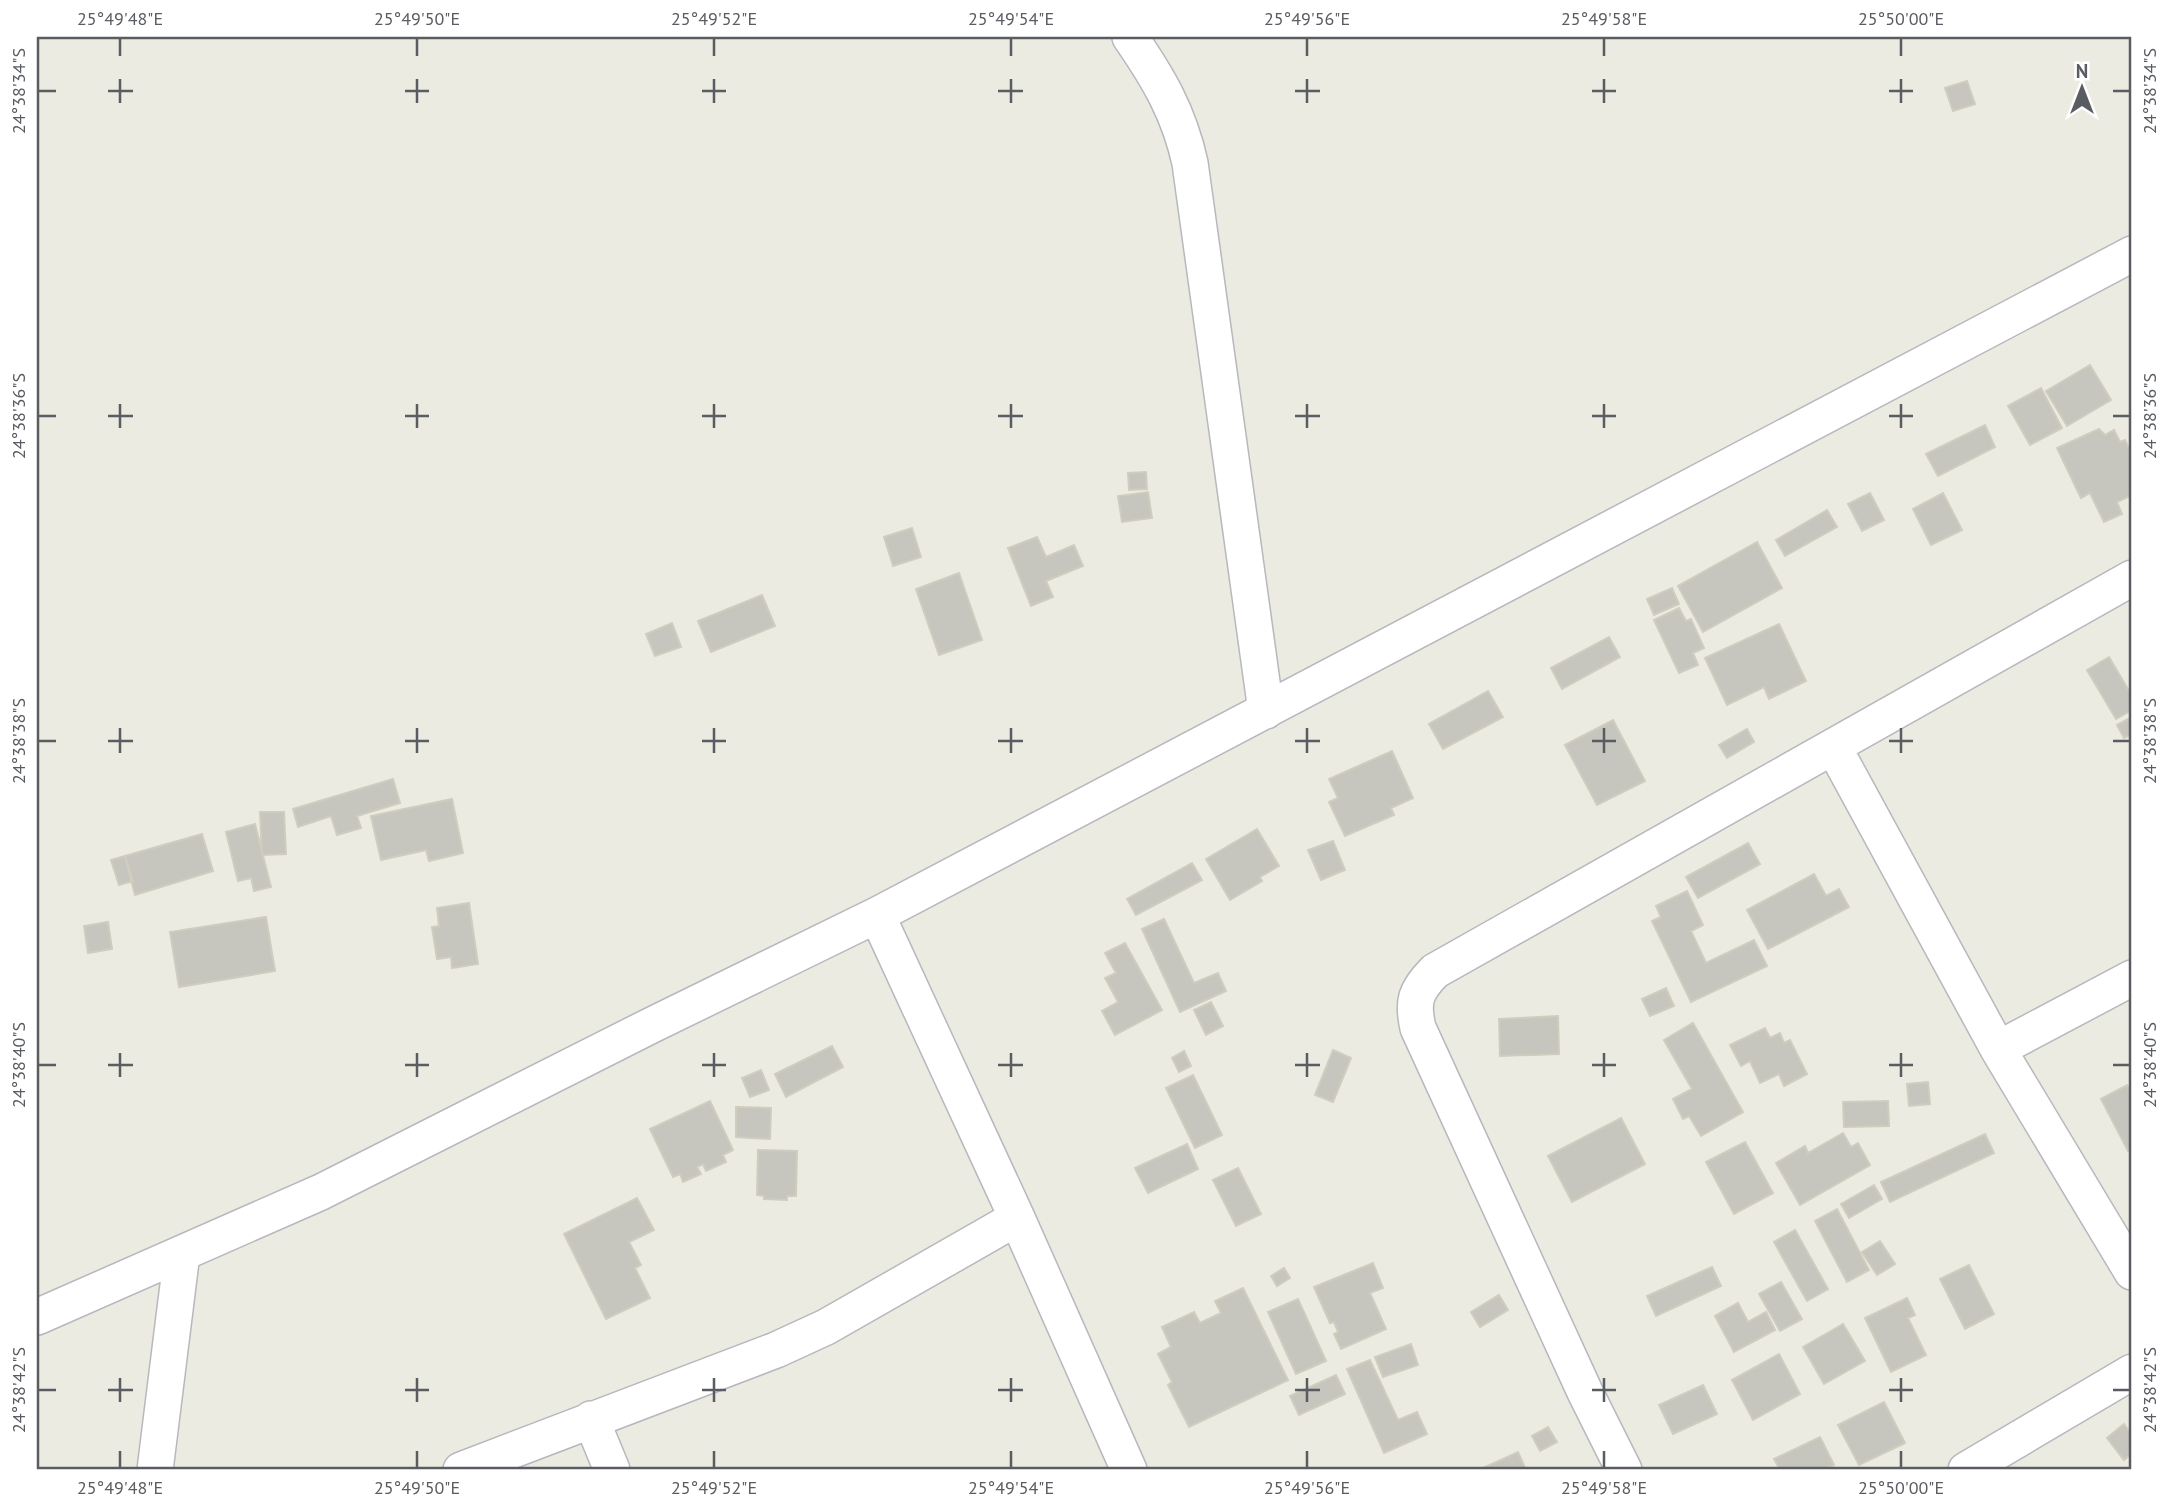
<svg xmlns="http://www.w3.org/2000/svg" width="2169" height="1507" font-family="'PT Sans',sans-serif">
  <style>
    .building { fill: #c6c5be; stroke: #d0cdbf; stroke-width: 2 }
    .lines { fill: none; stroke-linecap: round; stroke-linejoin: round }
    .street-casing { stroke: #b6b8bd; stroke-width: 38 }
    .street { stroke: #fff; stroke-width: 35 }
    .ticks { fill: none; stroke: #595c61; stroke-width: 2.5 }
    .neatline { fill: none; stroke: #595c61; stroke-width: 2.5 }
    .ticks-label { font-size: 18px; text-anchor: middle; fill: #595c61 }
  </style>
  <rect width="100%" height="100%" fill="#ecebe1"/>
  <!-- building -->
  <path class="building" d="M1967,81L1975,104L1953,111L1945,88Z
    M2090,365L2111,400L2067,426L2046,391Z
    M2041,388L2062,428L2030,445L2008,406Z
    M1985,425L1995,447L1938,476L1926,454Z
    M2099,429L2105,435L2114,430L2120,442L2125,440L2132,455V495L2117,502L2122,514L2104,522L2090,493L2081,498L2057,448Z
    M1146,472L1147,489L1129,490L1128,473Z
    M1148,492L1152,518L1122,522L1118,496Z
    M1870,493L1884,520L1862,531L1848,504Z
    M1943,493L1962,530L1931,545L1913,509Z
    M1827,510L1837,527L1785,556L1776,540Z
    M912,528L921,557L893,566L884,537Z
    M1037,537L1046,557L1074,545L1083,566L1046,581L1053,597L1031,606L1008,548Z
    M1757,542L1782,588L1703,632L1678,586Z
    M959,573L982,640L939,655L916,589Z
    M1672,588L1679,604L1654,615L1647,599Z
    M762,595L775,626L711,652L698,621Z
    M1679,608L1686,621L1691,619L1704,648L1693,653L1698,665L1679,673L1654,620Z
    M672,623L681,647L655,656L646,634Z
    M1779,624L1806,681L1769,699L1764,687L1727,705L1705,658Z
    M1609,637L1620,657L1562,689L1551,668Z
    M2109,657L2132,696V710L2116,719L2087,670Z
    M1488,691L1503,717L1443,749L1429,724Z
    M2132,717V734L2124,738L2117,725Z
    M1613,720L1645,781L1597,805L1565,745Z
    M1747,729L1754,742L1727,758L1719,745Z
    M1392,751L1413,798L1391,808L1394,815L1345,836L1329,802L1338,798L1329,779Z
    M393,779L400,803L357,816L361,828L337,835L331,816L298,827L293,809Z
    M452,799L463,853L429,861L426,850L381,860L371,816Z
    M260,812H284L286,854L262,855Z
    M255,824L271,887L254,891L251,878L238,881L226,832Z
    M1257,829L1279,866L1260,877L1262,881L1230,900L1206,859Z
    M202,834L213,871L135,895L125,856Z
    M1333,841L1345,870L1321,880L1308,850Z
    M1748,843L1760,864L1698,898L1686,877Z
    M125,856L133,881L119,885L111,860Z
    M1192,863L1202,880L1136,915L1127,899Z
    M1814,874L1826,896L1839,889L1849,907L1768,949L1747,910Z
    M1687,891L1703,925L1691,931L1706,963L1754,940L1767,966L1691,1002L1652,921L1661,917L1656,906Z
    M469,903L478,964L452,968L451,957L437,959L432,927L439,926L437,908Z
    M266,917L275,971L179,987L170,932Z
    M1164,919L1194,983L1218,973L1226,991L1180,1012L1142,929Z
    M108,922L112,949L88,953L84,926Z
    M1125,943L1162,1010L1115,1035L1102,1011L1118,1002L1105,978L1116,973L1105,953Z
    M1666,988L1674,1006L1650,1016L1642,999Z
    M1211,1002L1223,1026L1206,1035L1194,1010Z
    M1558,1016L1559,1054L1500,1056L1499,1019Z
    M1693,1023L1743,1112L1701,1136L1689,1116L1683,1119L1673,1099L1692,1089L1664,1040Z
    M1765,1028L1770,1038L1780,1033L1784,1043L1790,1040L1807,1074L1784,1086L1779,1074L1760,1083L1750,1061L1741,1066L1730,1045Z
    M832,1046L843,1067L786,1097L775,1074Z
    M1333,1050L1351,1058L1333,1102L1315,1095Z
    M1184,1051L1191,1066L1179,1072L1172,1058Z
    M761,1070L769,1090L750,1097L742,1078Z
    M1193,1075L1222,1135L1195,1148L1166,1088Z
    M1928,1082L1930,1104L1909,1106L1907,1084Z
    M2127,1085L2132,1095V1149L2128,1151L2101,1099Z
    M710,1101L733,1150L723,1155L726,1162L706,1171L703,1164L697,1167L701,1174L683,1182L680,1174L673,1177L650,1129Z
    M1888,1101L1889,1126L1844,1127L1843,1102Z
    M736,1107L771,1108L770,1139L736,1137Z
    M1621,1118L1645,1164L1572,1202L1548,1156Z
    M1843,1133L1851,1147L1858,1143L1870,1165L1800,1205L1776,1163L1805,1146L1808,1153Z
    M1985,1134L1994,1153L1890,1202L1881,1182Z
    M1745,1142L1773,1193L1734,1214L1706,1162Z
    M1187,1144L1198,1169L1148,1193L1135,1168Z
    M758,1150L797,1151L796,1196H787V1200L764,1199V1196L757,1195Z
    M1238,1168L1261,1214L1236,1226L1213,1180Z
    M1874,1185L1882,1199L1849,1218L1841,1204Z
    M637,1198L654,1230L629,1242L641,1265L635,1268L650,1298L606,1319L564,1234Z
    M1837,1209L1869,1270L1847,1282L1815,1221Z
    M1795,1230L1828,1289L1807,1301L1774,1242Z
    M1880,1241L1895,1264L1877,1275L1862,1252Z
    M1373,1263L1383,1288L1370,1293L1386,1329L1341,1349L1334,1334L1338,1332L1334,1322L1330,1323L1314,1287Z
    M1969,1265L1994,1314L1965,1329L1940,1279Z
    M1712,1267L1721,1286L1656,1316L1647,1296Z
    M1284,1268L1290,1278L1277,1286L1271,1276Z
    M1781,1282L1802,1319L1780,1331L1759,1294Z
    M1243,1288L1288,1380L1189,1427L1168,1385L1172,1382L1158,1354L1171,1347L1162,1327L1194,1312L1200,1323L1221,1313L1215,1301Z
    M1499,1295L1508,1310L1480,1327L1471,1312Z
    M1907,1298L1915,1315L1908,1318L1926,1355L1891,1372L1865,1318Z
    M1298,1299L1326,1361L1296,1374L1268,1312Z
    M1738,1303L1748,1322L1766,1312L1775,1330L1734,1352L1715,1316Z
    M1843,1324L1865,1361L1824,1384L1803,1347Z
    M1411,1344L1418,1365L1383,1377L1375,1357Z
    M1779,1354L1800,1394L1753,1420L1732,1380Z
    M1370,1360L1398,1420L1417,1412L1427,1434L1384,1453L1347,1369Z
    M1336,1375L1345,1394L1299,1415L1290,1396Z
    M1703,1385L1717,1414L1673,1434L1659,1405Z
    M1884,1402L1905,1443L1859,1465L1838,1425Z
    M2124,1424L2132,1435V1453L2124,1460L2107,1438Z
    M1548,1427L1557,1442L1540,1451L1532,1436Z
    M1820,1437L1834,1465L1823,1470H1780L1774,1459Z
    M1518,1452L1526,1470H1479Z"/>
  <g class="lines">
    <defs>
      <path id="street" d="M1130,37C1159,79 1179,113 1190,163L1266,711
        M1834,748L1998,1049L2132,1272
        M877,915L1017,1218L1129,1470
        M1998,1049L2132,978
        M37,1317L321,1192L652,1025L877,915L2132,254
        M591,1419L612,1470
        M155,1470L182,1253
        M461,1470L776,1350L826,1327L1017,1218
        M1624,1470L1585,1392L1418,1028C1412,1002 1415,991 1435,971L2132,578
        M1966,1470L2132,1372"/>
    </defs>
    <!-- street casing -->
    <use href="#street" class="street-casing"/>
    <!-- street -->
    <use href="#street" class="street"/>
  </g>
  <!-- ticks -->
  <path class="ticks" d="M120,38V56M417,38V56M714,38V56M1011,38V56M1307,38V56M1604,38V56M1901,38V56M120,79V103M417,79V103M714,79V103M1011,79V103M1307,79V103M1604,79V103M1901,79V103M38,91H56M108,91H133M405,91H429M702,91H726M998,91H1023M1295,91H1320M1592,91H1616M1889,91H1913M2113,91H2130M120,404V428M417,404V428M714,404V428M1011,404V428M1307,404V428M1604,404V428M1901,404V428M38,416H56M108,416H133M405,416H429M702,416H726M998,416H1023M1295,416H1320M1592,416H1616M1889,416H1913M2113,416H2130M120,728V753M417,728V753M714,728V753M1011,728V753M1307,728V753M1604,728V753M1901,728V753M38,741H56M108,741H133M405,741H429M702,741H726M998,741H1023M1295,741H1320M1592,741H1616M1889,741H1913M2113,741H2130M120,1053V1077M417,1053V1077M714,1053V1077M1011,1053V1077M1307,1053V1077M1604,1053V1077M1901,1053V1077M38,1065H56M108,1065H133M405,1065H429M702,1065H726M998,1065H1023M1295,1065H1320M1592,1065H1616M1889,1065H1913M2113,1065H2130M120,1378V1402M417,1378V1402M714,1378V1402M1011,1378V1402M1307,1378V1402M1604,1378V1402M1901,1378V1402M38,1390H56M108,1390H133M405,1390H429M702,1390H726M998,1390H1023M1295,1390H1320M1592,1390H1616M1889,1390H1913M2113,1390H2130M120,1451V1468M417,1451V1468M714,1451V1468M1011,1451V1468M1307,1451V1468M1604,1451V1468M1901,1451V1468"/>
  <!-- border -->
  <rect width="2169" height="1507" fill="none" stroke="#ffffff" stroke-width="77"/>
  <!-- north arrow -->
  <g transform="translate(2082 88)" stroke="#ffffff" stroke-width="5" paint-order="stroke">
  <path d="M0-5L12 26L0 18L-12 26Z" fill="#595c61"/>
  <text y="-10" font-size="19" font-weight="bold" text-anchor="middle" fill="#595c61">N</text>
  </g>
  <rect x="38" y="38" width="2092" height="1430" class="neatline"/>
  <g class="ticks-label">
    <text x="120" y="25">25°49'48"E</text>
    <text x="417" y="25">25°49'50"E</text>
    <text x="714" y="25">25°49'52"E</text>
    <text x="1011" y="25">25°49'54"E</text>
    <text x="1307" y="25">25°49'56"E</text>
    <text x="1604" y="25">25°49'58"E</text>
    <text x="1901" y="25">25°50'00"E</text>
    <text transform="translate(19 91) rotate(-90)" y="6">24°38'34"S</text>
    <text transform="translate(2150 91) rotate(-90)" y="6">24°38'34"S</text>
    <text transform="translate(19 416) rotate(-90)" y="6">24°38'36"S</text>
    <text transform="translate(2150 416) rotate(-90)" y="6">24°38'36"S</text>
    <text transform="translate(19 741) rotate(-90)" y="6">24°38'38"S</text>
    <text transform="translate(2150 741) rotate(-90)" y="6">24°38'38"S</text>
    <text transform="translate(19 1065) rotate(-90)" y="6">24°38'40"S</text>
    <text transform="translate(2150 1065) rotate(-90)" y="6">24°38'40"S</text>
    <text transform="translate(19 1390) rotate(-90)" y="6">24°38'42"S</text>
    <text transform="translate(2150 1390) rotate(-90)" y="6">24°38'42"S</text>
    <text x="120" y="1494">25°49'48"E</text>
    <text x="417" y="1494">25°49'50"E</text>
    <text x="714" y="1494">25°49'52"E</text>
    <text x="1011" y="1494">25°49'54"E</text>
    <text x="1307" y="1494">25°49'56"E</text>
    <text x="1604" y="1494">25°49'58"E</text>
    <text x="1901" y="1494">25°50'00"E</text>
  </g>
</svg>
